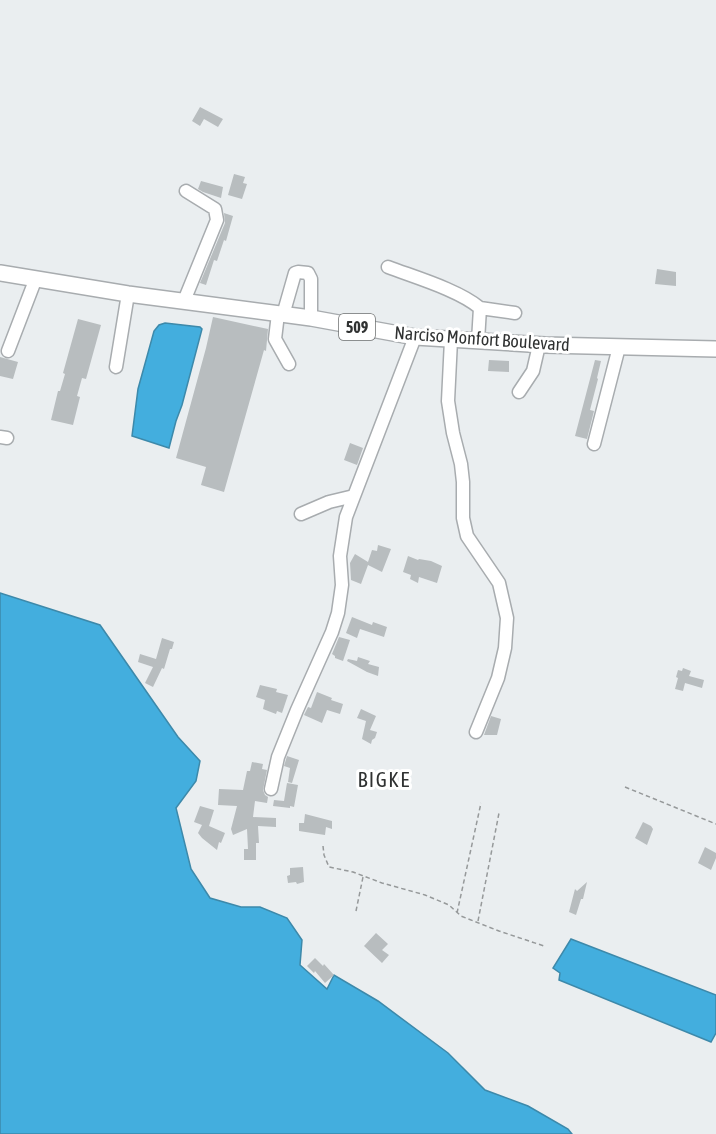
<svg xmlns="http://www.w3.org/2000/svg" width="716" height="1134" font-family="'Asap Condensed',sans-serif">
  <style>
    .water { fill: #43aede; stroke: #3d89aa; stroke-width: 1.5 }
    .building { fill: #b8bdbf }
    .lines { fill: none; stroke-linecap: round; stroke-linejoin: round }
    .minor-casing { stroke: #a8acaf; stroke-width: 15 }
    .major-casing { stroke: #a8acaf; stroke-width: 18 }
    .path { stroke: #96999a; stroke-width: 1.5; stroke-dasharray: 4.5 3; stroke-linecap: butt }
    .minor { stroke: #fff; stroke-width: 12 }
    .major { stroke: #fff; stroke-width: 15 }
    .labels { text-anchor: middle; stroke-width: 6; stroke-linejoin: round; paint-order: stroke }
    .shield { fill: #fff; stroke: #6e7070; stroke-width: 1.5 }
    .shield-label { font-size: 16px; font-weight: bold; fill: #303232 }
    .street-label { font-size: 18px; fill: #303232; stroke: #fff }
    .quarter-label { font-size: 21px; letter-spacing: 1.5px; fill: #303232; stroke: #fff }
  </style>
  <rect width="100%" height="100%" fill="#eaeef0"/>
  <!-- water -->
  <path class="water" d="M165,323L200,327L202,329L182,405L176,421L169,448L132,436L138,389L154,331L159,325Z
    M0,593L100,625L178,737L200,761L196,781L176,808L191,869L210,898L241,907H260L287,918L302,940L300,965L327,989L334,975L378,1001L448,1053L485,1090L528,1106L568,1129L572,1134H0Z
    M571,939L716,995V1033L711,1042L559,980L560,973L553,968Z"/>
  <!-- building -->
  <path class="building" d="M200,107L223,119L218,127L204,119L200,126L192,121Z
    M234,174L245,177L243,183L247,184L242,199L228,195Z
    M201,181L223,187L221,198L203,192L198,189Z
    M224,213L233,216L226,241L224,240L217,261L214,260L206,285L200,283L225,223Z
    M657,269L676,272V286L655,284Z
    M213,317L268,329L266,351L264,350L224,492L201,485L206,467L176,458L206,348Z
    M78,319L101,325L86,379L82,378L77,396L80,397L73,425L51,420L58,391H60L65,374L63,373Z
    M0,357L18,362L13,379L0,376Z
    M489,360L509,361V372L488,371Z
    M595,360L601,361L597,378L598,379L590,410L594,411L587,439L575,436Z
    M350,443L363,448L357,465L344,460Z
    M378,545L391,549L382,572L368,565L361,584L351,580L350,563L355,554L368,562L372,550L377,551Z
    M408,556L418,560L419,559L431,561L442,566L437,583L419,577L418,583L410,579L411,575L403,572Z
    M352,617L372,625L373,622L387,627L384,637L360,629L357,638L346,633Z
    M339,637L350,640L343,661L335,658V656L332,654Z
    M162,638L174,642L172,649H170L164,669L162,668L153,687L145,683L153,667L138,662L140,654L156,659Z
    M358,657L370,661L368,664L379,667L378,676L367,672L347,661L348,659L357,661Z
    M683,668L691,671L689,676L704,680L702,688L685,683L683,691L675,689L678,678L676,677L678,670L682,671Z
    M260,685L277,689L276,692L288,695L282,713L277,711L276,714L263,709L265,700L256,697Z
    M317,692L332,698L331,700L343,704L340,714L327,710L322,723L304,715L308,707L311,708Z
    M361,709L376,716L370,730L377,732L375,738L372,740L371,744L362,739L366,721L357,718Z
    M491,716L501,719L497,735H484Z
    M287,756L299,760L292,783L288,782L290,768L284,766Z
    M252,762L263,764L262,769L267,770L263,790L265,795L268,797L267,803L255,801L253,817L276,818V827L258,826L259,843H256V860H244V849H248L247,829L233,835L231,829L237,806L218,805L219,789L243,790L247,771H250Z
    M287,783L298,785L294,807L290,806V808L273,806L274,800L284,801Z
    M200,806L214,810L209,826L225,833L221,843L219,842L217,850L202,838L198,833L202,825L194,822Z
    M305,814L332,821V829L326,827L325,835L299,831V823H304Z
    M643,822L651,826L653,829L647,845L635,838Z
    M705,847L716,853V858L711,870L698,863Z
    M303,867L304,882L297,884L296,882L288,883L287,876L290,875V868Z
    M587,882L583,899H581L576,915L569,912L575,889L577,891Z
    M376,933L388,944L382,950L389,955L382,963L364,946Z
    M315,958L323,966L324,964L334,975L325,983L315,971L314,973L307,966Z"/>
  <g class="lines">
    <defs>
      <path id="minor" d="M388,267C414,277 459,290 480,308L478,341
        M184,301L217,220L215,209L186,191
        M480,308L515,313
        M278,314L275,339L289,364
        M283,315L295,273L298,272L308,273L311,279V318
        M451,340L448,401L453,433L461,464L463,482V518L467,536L499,583L507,618L505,648L498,678L476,732
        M8,351L36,278
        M116,367L128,294
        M519,392L533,371L539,345
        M0,437L7,438
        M594,444L619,347
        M301,514L329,502L354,496
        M271,789L278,757L297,710L332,632L338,613L342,585L340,556L346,517L415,337"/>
      <path id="major" d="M0,273L128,294L311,318L415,337L545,345L716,349"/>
    </defs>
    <!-- minor casing -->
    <use href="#minor" class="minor-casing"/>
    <!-- major casing -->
    <use href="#major" class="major-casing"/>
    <!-- path -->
    <path class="path" d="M625,787L716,824
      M323,846L324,855L329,867L353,872L382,883L425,895L449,905L461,916L499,931L544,946
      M356,911L363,877
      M457,913L481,803
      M478,921L499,813"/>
    <!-- minor -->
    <use href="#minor" class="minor"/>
    <!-- major -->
    <use href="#major" class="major"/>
  </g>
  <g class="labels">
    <!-- shield labels -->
    <rect class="shield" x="339" y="314" width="36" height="26" rx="4.5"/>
    <g class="shield-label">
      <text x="357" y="333">509</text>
    </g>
    <!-- street labels -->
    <g class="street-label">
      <text transform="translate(482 339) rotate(4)" y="6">Narciso Monfort Boulevard</text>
    </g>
    <!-- quarter labels -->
    <g class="quarter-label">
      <text x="384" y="787">BIGKE</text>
    </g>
  </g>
</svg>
